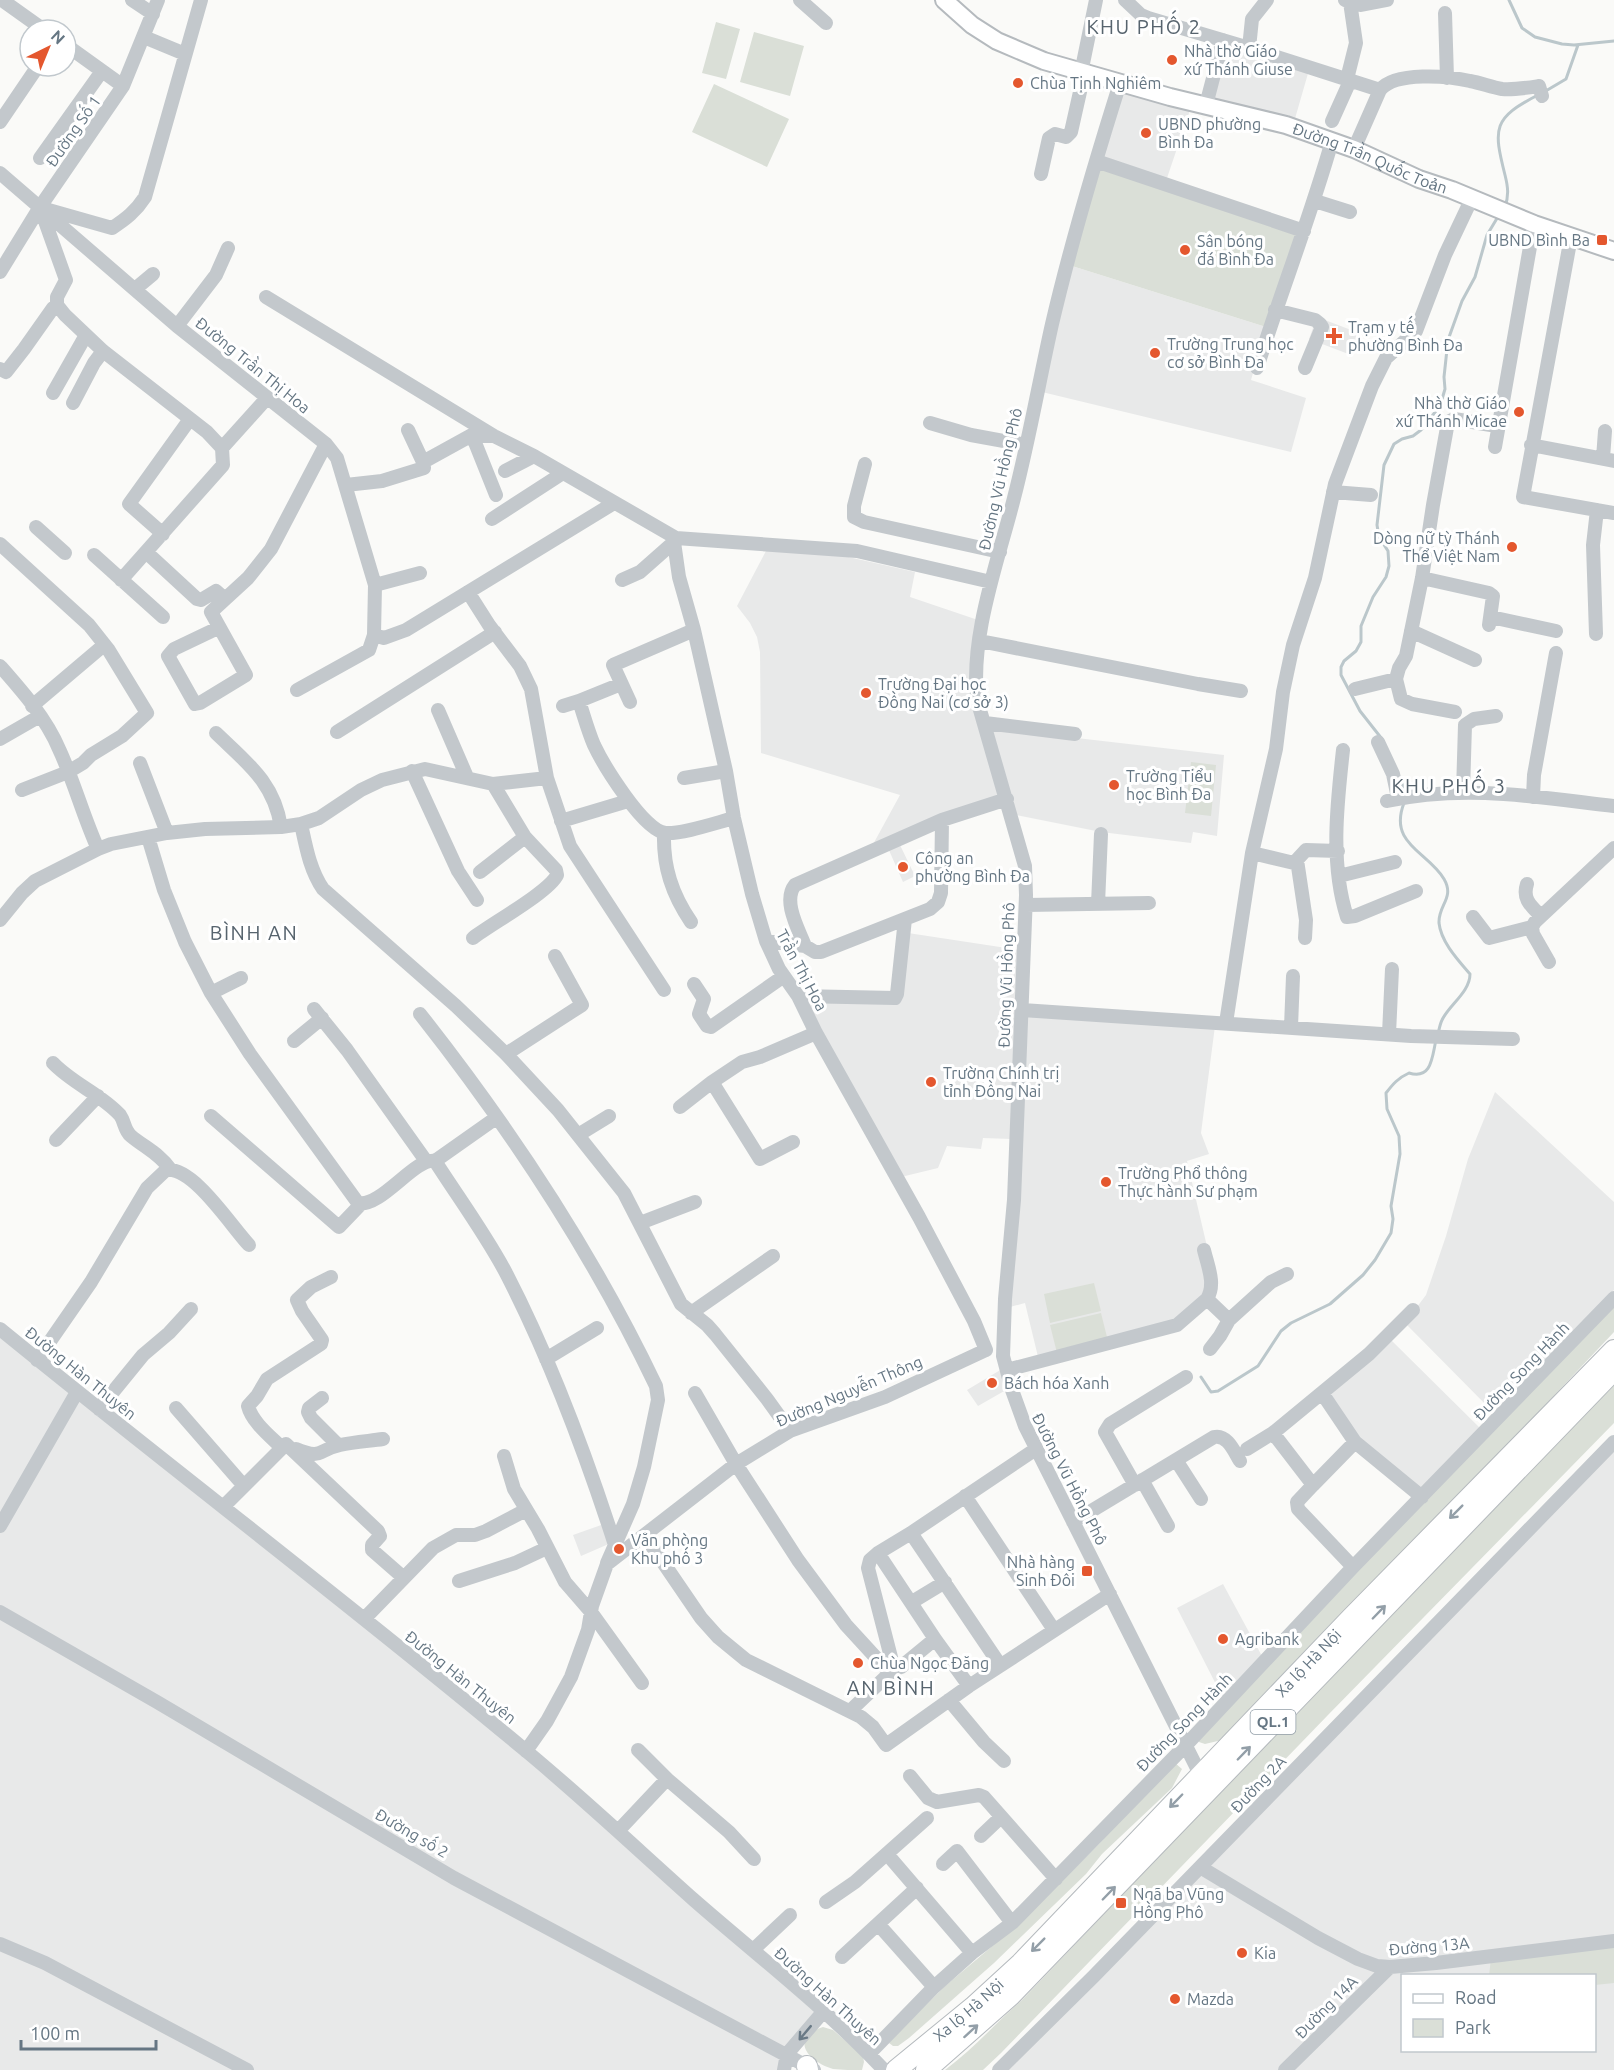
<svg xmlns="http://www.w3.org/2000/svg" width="1614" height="2070" font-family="Ubuntu,sans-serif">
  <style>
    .built { fill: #e8e9e9; fill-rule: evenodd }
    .green { fill: #dadfd7 }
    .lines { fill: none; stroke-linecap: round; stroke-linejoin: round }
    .stream { stroke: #bbc7cb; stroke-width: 3 }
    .major-casing { stroke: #b5babe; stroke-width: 20 }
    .highway-casing { stroke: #b4b9bd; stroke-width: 22 }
    .minor { stroke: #c3c8cc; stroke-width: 14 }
    .major { stroke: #fff; stroke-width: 16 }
    .highway { stroke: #fff; stroke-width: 20 }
    .oneway { stroke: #939fa8 }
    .oneway2 { stroke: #6a7a87 }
    .poi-dot { fill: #e4572e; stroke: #fff; stroke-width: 2 }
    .labels { text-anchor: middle; stroke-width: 6; stroke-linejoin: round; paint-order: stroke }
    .shield { fill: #fff; stroke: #939fa8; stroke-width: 1.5 }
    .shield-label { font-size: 15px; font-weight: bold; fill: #657683 }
    .poi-label { font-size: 16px; fill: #657683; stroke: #fff; text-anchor: start }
    .street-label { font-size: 16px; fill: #657683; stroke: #fff }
    .quarter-label { font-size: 20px; letter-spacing: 1.5px; fill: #57646e; stroke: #fff }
  </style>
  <rect width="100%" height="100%" fill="#fafaf8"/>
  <!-- built -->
  <path class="built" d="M1225,44L1309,70L1294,122L1211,101Z
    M1124,89L1191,107L1166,181L1101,159Z
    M1072,266L1266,327L1251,380L1306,398L1291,452L1042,392Z
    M1317,317L1359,333L1351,355L1309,339Z
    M767,549L844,556L915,572L910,597L978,620L970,669L1000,797L871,848L900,795L761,753L760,652L757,637L750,623L737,606Z
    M991,728L1224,755L1217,836L1193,832L1191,843L1101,832L1016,815Z
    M899,843L915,876L903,882L888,848Z
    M908,933L1020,950L1011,1139L983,1138L981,1149L947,1146L938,1168L901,1177L801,995L891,1003Z
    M1027,1014L1215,1026L1201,1133L1209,1154L1187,1161L1216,1285L1194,1315L1040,1365L1025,1303L1010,1307Z
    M1495,1092L1614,1202V1290L1496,1415L1405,1323L1426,1295L1446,1236L1468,1159Z
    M0,1336L221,1510L524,1755L817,2014L781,2070H0Z
    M1390,1339L1482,1430L1422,1493L1357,1440L1326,1394Z
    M1002,1369L1006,1390L978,1406L967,1390Z
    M1614,1449V2070H1007ZM1402,1976H1594V2050H1402Z
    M604,1524L611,1543L581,1556L573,1535Z
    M1223,1584L1263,1658L1224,1700L1177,1608Z"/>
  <!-- green -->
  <path class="green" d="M716,22L740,29L726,79L702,73Z
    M754,32L804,46L790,96L740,82Z
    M714,84L789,119L767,167L692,132Z
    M1100,166L1300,233L1266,327L1072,266Z
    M1191,762L1216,765L1211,816L1185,813Z
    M1094,1283L1101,1311L1050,1323L1044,1294Z
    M1614,1303V1332L1464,1491L1222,1740L1205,1744L1199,1742L1197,1736Z
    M1101,1313L1108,1341L1057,1353L1050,1325Z
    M1614,1379V1423L1328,1715L1001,2053L983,2070H945C973,2049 996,2023 1022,2000Z
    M1175,1763L1182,1769L1172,1788L1102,1854L1086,1874L994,1963L909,2038L898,2046H893L889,2043L893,2037L944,1987L1016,1926L1099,1844L1132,1806Z
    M1614,1943V1983L1595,1985L1594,1976H1489L1491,1958Z
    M823,2027L833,2030L863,2056L864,2062L862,2070C853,2070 842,2070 833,2069C809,2062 788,2039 823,2027Z"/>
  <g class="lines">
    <!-- stream -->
    <path class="stream" d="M1509,0L1522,28L1535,37L1562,44L1574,45L1614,41
      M1544,92L1566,79L1578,45
      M1505,207C1509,195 1508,187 1505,175C1493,128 1493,118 1538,95
      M1382,739L1360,711L1341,675V667L1344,661L1356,651L1361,642V626L1373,597L1386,577L1389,566L1388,551L1379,537L1377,525L1384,465L1394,444L1402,439L1413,436L1421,430L1440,406L1445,389L1444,377L1448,340L1462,301L1475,277L1487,235L1499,215
      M1401,780L1405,794
      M1404,803C1388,844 1428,852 1444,879C1455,898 1438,905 1439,923C1441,942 1458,960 1470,974C1470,992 1449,1005 1442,1020C1440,1024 1439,1030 1438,1034
      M1201,1377L1211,1392L1218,1391L1258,1366L1281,1331L1291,1323L1330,1304L1363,1275L1375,1260L1391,1233L1393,1219L1391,1206L1400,1154L1399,1136L1387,1109L1386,1093C1393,1084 1398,1078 1409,1073C1432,1080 1432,1057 1436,1040"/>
    <defs>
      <g id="major">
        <path id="s1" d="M944,0L972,25L997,41L1044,61L1170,97L1286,125L1354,149L1419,179L1452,190L1534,224L1614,251"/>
      </g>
      <g id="highway">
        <path d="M807,2066L808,2070"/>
        <path id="s2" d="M896,2070L973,2007L1021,1963L1351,1618L1614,1350"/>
        <path d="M926,2070L1010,1996L1614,1370"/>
      </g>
    </defs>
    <!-- major casing -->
    <use href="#major" class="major-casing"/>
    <!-- highway casing -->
    <use href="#highway" class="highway-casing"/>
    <!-- minor -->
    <path class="minor" d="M2,0L44,30
      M132,0L153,14
      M800,0L826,23
      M1125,0L1141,15L1148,18L1249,48L1380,90L1354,149
      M1345,0L1350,2L1356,43L1347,79
      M1350,2L1361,5L1387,0
      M1445,13L1447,78
      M144,37L185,54
      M66,45L123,86
      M1249,48L1252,19L1267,0
      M1081,73L1096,0
      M1120,83C1095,162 1071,243 1052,324C1039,382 1029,440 1014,498C999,558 968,641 978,703L1025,866L1026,895L1014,1200L1005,1299L1003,1356L1012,1390L1025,1426L1201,1776
      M1380,90C1395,71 1449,76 1470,81C1481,83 1491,87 1502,89C1514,90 1526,88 1539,86L1542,96
      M1206,105L1223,40
      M1332,121L1350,81
      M0,122L38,66
      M40,158L102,71
      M1096,161L1304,231
      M0,173L177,326L326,444L337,458L375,585L374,635L369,650L297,690
      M1041,174L1049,138L1055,134L1066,137L1071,132L1084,74
      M1315,201L1350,212
      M45,209L112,228C126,219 136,211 145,197L201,0
      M41,210L66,280L57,297V305L65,315L103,351L207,432L222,448L223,465L121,580
      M1571,237L1523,497L1614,513
      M0,272L40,207L123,86L158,0
      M135,289L153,274
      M266,297L494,436L534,456L676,538L857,551L991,582
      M1275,310L1315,320L1320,324L1322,327L1305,368
      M177,326L216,275L228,248
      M1257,368C1281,292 1310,218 1332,141
      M0,369L6,372L24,349L53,308L57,305
      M53,393L86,335
      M73,403L94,363L103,351
      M930,423L971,435L1026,445
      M408,430L423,462
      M472,435L496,495
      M1531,445L1614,461
      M1495,447L1534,224
      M222,448L267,398
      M1603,458L1605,431
      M865,464L854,506V517L864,522L1000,552
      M505,471L534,456
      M346,485L382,481L424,468L423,462L472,435L492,436
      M1333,492L1371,495
      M492,519L563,473
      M36,527L65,553
      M163,534L129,504L190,419
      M676,538L674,542L679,577L694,630L726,771L734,818L752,894L766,941L779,969L798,996L816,1033L919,1217L974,1321L986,1350
      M0,544L89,625L108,649L147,713L122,736L91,755L83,763L68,772L22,790
      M146,552L197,599L201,600L216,591L225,599
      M94,555L163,617
      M1422,578L1489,593L1493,596L1489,625
      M622,580L640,572L674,542
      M375,585L420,573
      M468,592L489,625L520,666L531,689L547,778L570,846L664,990
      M1491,617L1556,631
      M218,628L174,649L168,656L195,704L200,703L246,675L211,612L248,578L271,549L326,444
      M1411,631L1475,660
      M1596,634L1593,545L1597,510
      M374,635L384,638L406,630L614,503
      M980,641L1198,684L1241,691
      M0,666C22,691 46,718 59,749C74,781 83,816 98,849
      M1355,689L1396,679
      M579,701L621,684
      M630,702L613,665L694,630
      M32,706L104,645
      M563,706L579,701C584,716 588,731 594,745C603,764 644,832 666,833C683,834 715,823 734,818
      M438,710L467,777
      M1455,712L1412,704L1401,699L1396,679L1399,668L1406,656L1422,578L1433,505L1448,422L1454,419L1497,426
      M985,723L1075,734
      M337,732L495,632
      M216,733C247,763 274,782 281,827
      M0,739L40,716
      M1378,742L1393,774L1398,798
      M1343,750C1337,804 1330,864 1347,917L1355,916L1416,891
      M140,763L167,833
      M412,771L458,871L477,900
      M684,778L726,771
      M1463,792L1465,725L1474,719L1496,716
      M1533,797L1534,775L1556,653
      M1387,801C1465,784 1536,797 1614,806
      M561,821L628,801
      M301,824C306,847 310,870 323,889L456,1006L506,1054L558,1110L624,1193L681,1304L707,1325L715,1334L767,1399L790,1431
      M664,833C663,867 672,894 691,922
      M148,837L164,890L185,942L211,993L250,1054L358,1203C381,1208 415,1157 435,1161L496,1118
      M1252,853L1294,863L1306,850L1338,851
      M1297,860L1306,920L1305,938
      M480,872L525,837
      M1339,876L1395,862
      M1527,884C1522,899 1531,906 1541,916
      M1098,904L1101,834
      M1026,905L1149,903
      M1473,917L1489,938L1532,927
      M0,920L22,893L35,881L98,849L111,844L167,833L205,829L281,827L301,824L319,818L361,790L382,780L425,769L493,784L547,778
      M473,938C491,924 549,892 557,875L556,870L525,837L493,784
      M766,941L805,946L815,952H821L930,909L938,902L941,893L942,820
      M805,946C799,930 782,901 795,885L942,820L1007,799
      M1549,962L1533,934L1532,927L1535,922L1614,848
      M694,984L704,999L699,1014L707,1026L711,1027L784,976
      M211,993L241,978
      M798,996L895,998L897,994L905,919
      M314,1009L347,1050L426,1161
      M1022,1010L1411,1036L1513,1039
      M420,1014C509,1127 594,1256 656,1386L658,1400L644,1467L633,1504L607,1563
      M1226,1023L1252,853L1276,749L1283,692L1293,645L1315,578L1335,484L1372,386L1386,358L1416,331L1445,255L1472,198
      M1291,1027L1293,976
      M1389,1034L1392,969
      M294,1041L322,1018
      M506,1054L582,1005L555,956
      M53,1063C73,1084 101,1094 120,1115C125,1122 124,1130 131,1136C144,1147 160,1154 170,1169
      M680,1107L712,1082
      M211,1116L339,1227L361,1204
      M578,1135L609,1116
      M56,1140L98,1096
      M793,1142L760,1159L712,1082L742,1062L760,1057L816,1033
      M435,1161C458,1197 486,1235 506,1273C551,1360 585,1452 615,1545
      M640,1223L695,1202
      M1204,1250C1208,1267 1216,1284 1207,1299
      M691,1313L773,1256
      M0,1329C174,1471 353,1606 525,1750C583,1798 638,1850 694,1900C758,1956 826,2008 884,2070
      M1210,1349L1220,1336L1229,1320
      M546,1359L597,1328
      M37,1360L91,1282L147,1188L166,1170C193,1166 231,1226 249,1245
      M1007,1370L1177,1325L1207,1299L1229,1320L1271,1282L1287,1274
      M695,1393L736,1464L798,1560L846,1625L890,1673
      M1322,1393L1355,1442L1422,1497
      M322,1398L309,1408L308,1412L311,1418L338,1445
      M176,1408L244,1486
      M99,1409L143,1355L169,1333L191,1309
      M1273,1433L1313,1485L1297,1502L1298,1509L1353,1567
      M281,1447C270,1436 252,1422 248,1406L257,1396L267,1379L321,1344L322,1340L302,1311L297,1300L311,1287L331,1277
      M296,1449C323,1460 317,1450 340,1445C354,1442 369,1441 383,1439
      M1247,1449L1273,1433L1369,1354L1413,1310
      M504,1456L514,1489L538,1529L565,1582L591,1612L642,1683
      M1176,1460L1201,1499
      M1142,1480L1168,1526
      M1135,1485L1105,1432L1110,1424L1186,1377
      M1313,1485L1355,1442
      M965,1496L1054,1630
      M224,1506L286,1444L378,1531L380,1536L372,1545V1550L404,1578
      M1073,1522L1214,1437C1227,1434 1234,1451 1240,1461
      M0,1526L77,1392
      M911,1533L1000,1665
      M645,1536L701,1618L718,1637L746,1660L861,1717L873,1727L886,1745L969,1686L1110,1594
      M878,1553L935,1639L969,1686
      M459,1581L515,1563L547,1548
      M912,1602L945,1582
      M0,1612L157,1702L454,1878L814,2070
      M364,1619L433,1548L456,1535H475L486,1531L526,1510
      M894,1669L901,1667L935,1639
      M949,1700L984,1742L1004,1761
      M850,1711L894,1669L868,1568L870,1560L878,1553L911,1533L1036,1449
      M638,1750L667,1779
      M526,1751L547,1721L571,1677L588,1630L592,1606L607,1564L736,1464L790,1431L885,1397L986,1350
      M910,1776L928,1798L937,1802L979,1795L984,1797L1056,1879
      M618,1831L667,1779L729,1832L754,1859
      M981,1836L1001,1817
      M887,1854L972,1953
      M943,1864L957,1851L1012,1923
      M1200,1867L1318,1938L1358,1959L1377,1966L1390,1967L1436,1963L1614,1941
      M826,1902L855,1882L927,1818
      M878,1924L934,1987
      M0,1944L45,1963L247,2070
      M753,1950L790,1915
      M842,1957L917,1888
      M869,2054L934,1987L972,1953L1012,1923L1186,1745L1353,1567L1614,1298
      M784,2070L787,2054L823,2012
      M999,2070L1094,1976L1614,1442
      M1285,2070L1390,1967"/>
    <!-- major -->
    <use href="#major" class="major"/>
    <!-- highway -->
    <use href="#highway" class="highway"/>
  </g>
  <!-- one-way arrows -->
  <defs><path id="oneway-shaft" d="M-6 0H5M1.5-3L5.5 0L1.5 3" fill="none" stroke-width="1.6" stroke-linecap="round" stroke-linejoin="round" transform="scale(1.5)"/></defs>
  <g class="oneway">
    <use href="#oneway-shaft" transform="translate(1456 1512) rotate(135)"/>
    <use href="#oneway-shaft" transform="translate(1379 1612) rotate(-46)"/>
    <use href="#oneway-shaft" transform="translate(1244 1753) rotate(-46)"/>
    <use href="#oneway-shaft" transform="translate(1176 1801) rotate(134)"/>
    <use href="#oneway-shaft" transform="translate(1109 1893) rotate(-46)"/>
    <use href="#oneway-shaft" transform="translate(1038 1945) rotate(135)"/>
    <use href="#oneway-shaft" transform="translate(971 2031) rotate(-42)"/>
  </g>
  <use class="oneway2" href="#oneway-shaft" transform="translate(805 2033) rotate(130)"/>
  <!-- markers -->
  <g class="poi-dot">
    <circle cx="1172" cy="60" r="6"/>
    <circle cx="1018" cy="83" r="6"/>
    <circle cx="1146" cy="133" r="6"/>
    <rect x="1596" y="234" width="12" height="12" rx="3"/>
    <circle cx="1185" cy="250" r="6"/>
    <path d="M1331 327h6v6h6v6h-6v6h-6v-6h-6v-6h6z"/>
    <circle cx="1155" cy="353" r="6"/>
    <circle cx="1519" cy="412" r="6"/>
    <circle cx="1512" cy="547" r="6"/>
    <circle cx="866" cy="693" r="6"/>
    <circle cx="1114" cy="785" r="6"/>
    <circle cx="903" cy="867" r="6"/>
    <circle cx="931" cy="1082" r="6"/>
    <circle cx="1106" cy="1182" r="6"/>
    <circle cx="992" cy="1383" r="6"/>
    <circle cx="619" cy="1549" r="6"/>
    <rect x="1081" y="1565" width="12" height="12" rx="3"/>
    <circle cx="1223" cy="1639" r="6"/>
    <circle cx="858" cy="1663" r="6"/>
    <rect x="1115" y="1897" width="12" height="12" rx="3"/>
    <circle cx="1242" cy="1953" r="6"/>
    <circle cx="1175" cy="1999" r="6"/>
  </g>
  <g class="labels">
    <!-- shield labels -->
    <rect class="shield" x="1250.5" y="1710" width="45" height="24" rx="4.5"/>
    <g class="shield-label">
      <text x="1273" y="1727">QL.1</text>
    </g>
    <!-- poi labels -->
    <g class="poi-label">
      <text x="1184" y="57">Nhà thờ Giáo<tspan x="1184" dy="18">xứ Thánh Giuse</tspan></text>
      <text x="1030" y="89">Chùa Tịnh Nghiêm</text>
      <text x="1158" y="130">UBND phường<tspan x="1158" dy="18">Bình Đa</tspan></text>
      <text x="1590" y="246" text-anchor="end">UBND Bình Ba</text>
      <text x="1197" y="247">Sân bóng<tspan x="1197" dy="18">đá Bình Đa</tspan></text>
      <text x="1348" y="333">Trạm y tế<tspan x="1348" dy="18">phường Bình Đa</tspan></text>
      <text x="1167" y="350">Trường Trung học<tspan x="1167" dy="18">cơ sở Bình Đa</tspan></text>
      <text x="1507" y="409" text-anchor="end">Nhà thờ Giáo<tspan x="1507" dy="18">xứ Thánh Micae</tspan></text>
      <text x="1500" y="544" text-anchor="end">Dòng nữ tỳ Thánh<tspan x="1500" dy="18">Thể Việt Nam</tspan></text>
      <text x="878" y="690">Trường Đại học<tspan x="878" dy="18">Đồng Nai (cơ sở 3)</tspan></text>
      <text x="1126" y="782">Trường Tiểu<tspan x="1126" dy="18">học Bình Đa</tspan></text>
      <text x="915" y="864">Công an<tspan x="915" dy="18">phường Bình Đa</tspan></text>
      <text x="943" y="1079">Trường Chính trị<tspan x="943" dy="18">tỉnh Đồng Nai</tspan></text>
      <text x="1118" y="1179">Trường Phổ thông<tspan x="1118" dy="18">Thực hành Sư phạm</tspan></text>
      <text x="1004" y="1389">Bách hóa Xanh</text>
      <text x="631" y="1546">Văn phòng<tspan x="631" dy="18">Khu phố 3</tspan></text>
      <text x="1075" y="1568" text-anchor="end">Nhà hàng<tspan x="1075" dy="18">Sinh Đôi</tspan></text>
      <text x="1235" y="1645">Agribank</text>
      <text x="870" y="1669">Chùa Ngọc Đăng</text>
      <text x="1133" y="1900">Ngã ba Vũng<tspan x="1133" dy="18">Hồng Phô</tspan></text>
      <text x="1254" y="1959">Kia</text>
      <text x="1187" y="2005">Mazda</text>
    </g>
    <!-- street labels -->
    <g class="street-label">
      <text transform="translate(73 131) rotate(-55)" y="6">Đường Số 1</text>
      <text dy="6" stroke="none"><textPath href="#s1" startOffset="459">Đường Trần Quốc Toản</textPath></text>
      <text transform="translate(253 365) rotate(39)" y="6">Đường Trần Thị Hoa</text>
      <text transform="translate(1000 479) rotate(-77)" y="6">Đường Vũ Hồng Phô</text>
      <text transform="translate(802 970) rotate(62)" y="6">Trần Thị Hoa</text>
      <text transform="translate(1006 975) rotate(-88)" y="6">Đường Vũ Hồng Phô</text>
      <text transform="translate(1521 1371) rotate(-46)" y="6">Đường Song Hành</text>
      <text transform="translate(81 1373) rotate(39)" y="6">Đường Hàn Thuyên</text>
      <text transform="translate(849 1391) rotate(-23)" y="6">Đường Nguyễn Thông</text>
      <text transform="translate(1070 1479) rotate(63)" y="6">Đường Vũ Hồng Phô</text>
      <text dy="6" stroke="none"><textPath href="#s2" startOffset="580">Xa lộ Hà Nội</textPath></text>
      <text transform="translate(461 1677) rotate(39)" y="6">Đường Hàn Thuyên</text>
      <text transform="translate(1184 1722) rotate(-46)" y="6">Đường Song Hành</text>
      <text transform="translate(1258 1784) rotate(-46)" y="6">Đường 2A</text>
      <text transform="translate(412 1833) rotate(30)" y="6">Đường số 2</text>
      <text transform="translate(1429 1946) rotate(-5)" y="6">Đường 13A</text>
      <text transform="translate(828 1996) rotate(42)" y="6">Đường Hàn Thuyên</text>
      <text transform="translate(1326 2007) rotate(-45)" y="6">Đường 14A</text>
      <text dy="6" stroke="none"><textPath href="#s2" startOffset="94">Xa lộ Hà Nội</textPath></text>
    </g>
    <!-- quarter labels -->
    <g class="quarter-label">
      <text x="1144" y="34">KHU PHỐ 2</text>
      <text x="1449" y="793">KHU PHỐ 3</text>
      <text x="254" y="940">BÌNH AN</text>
      <text x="891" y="1695">AN BÌNH</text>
    </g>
  </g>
  <!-- legend -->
  <rect x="1401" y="1974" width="195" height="78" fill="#ffffff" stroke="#c1c8cd" stroke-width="1.5"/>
  <rect x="1413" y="1994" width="30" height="9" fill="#ffffff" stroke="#c1c8cd" stroke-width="1.5"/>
  <text x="1455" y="2004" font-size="18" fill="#657683">Road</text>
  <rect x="1413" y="2019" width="30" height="18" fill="#dadfd7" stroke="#c1c8cd" stroke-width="1.5"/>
  <text x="1455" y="2034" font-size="18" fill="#657683">Park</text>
  <!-- north arrow -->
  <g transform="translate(48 48) rotate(43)"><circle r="28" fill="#ffffff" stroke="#c1c8cd" stroke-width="1.5"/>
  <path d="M0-4.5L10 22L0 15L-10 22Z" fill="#e4572e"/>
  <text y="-9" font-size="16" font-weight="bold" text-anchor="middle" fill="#657683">N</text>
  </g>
  <!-- scale -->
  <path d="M21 2040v9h135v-9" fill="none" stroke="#657683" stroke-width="3"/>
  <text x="30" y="2040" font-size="18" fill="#657683" stroke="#ffffff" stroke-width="4.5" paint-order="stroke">100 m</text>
</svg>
